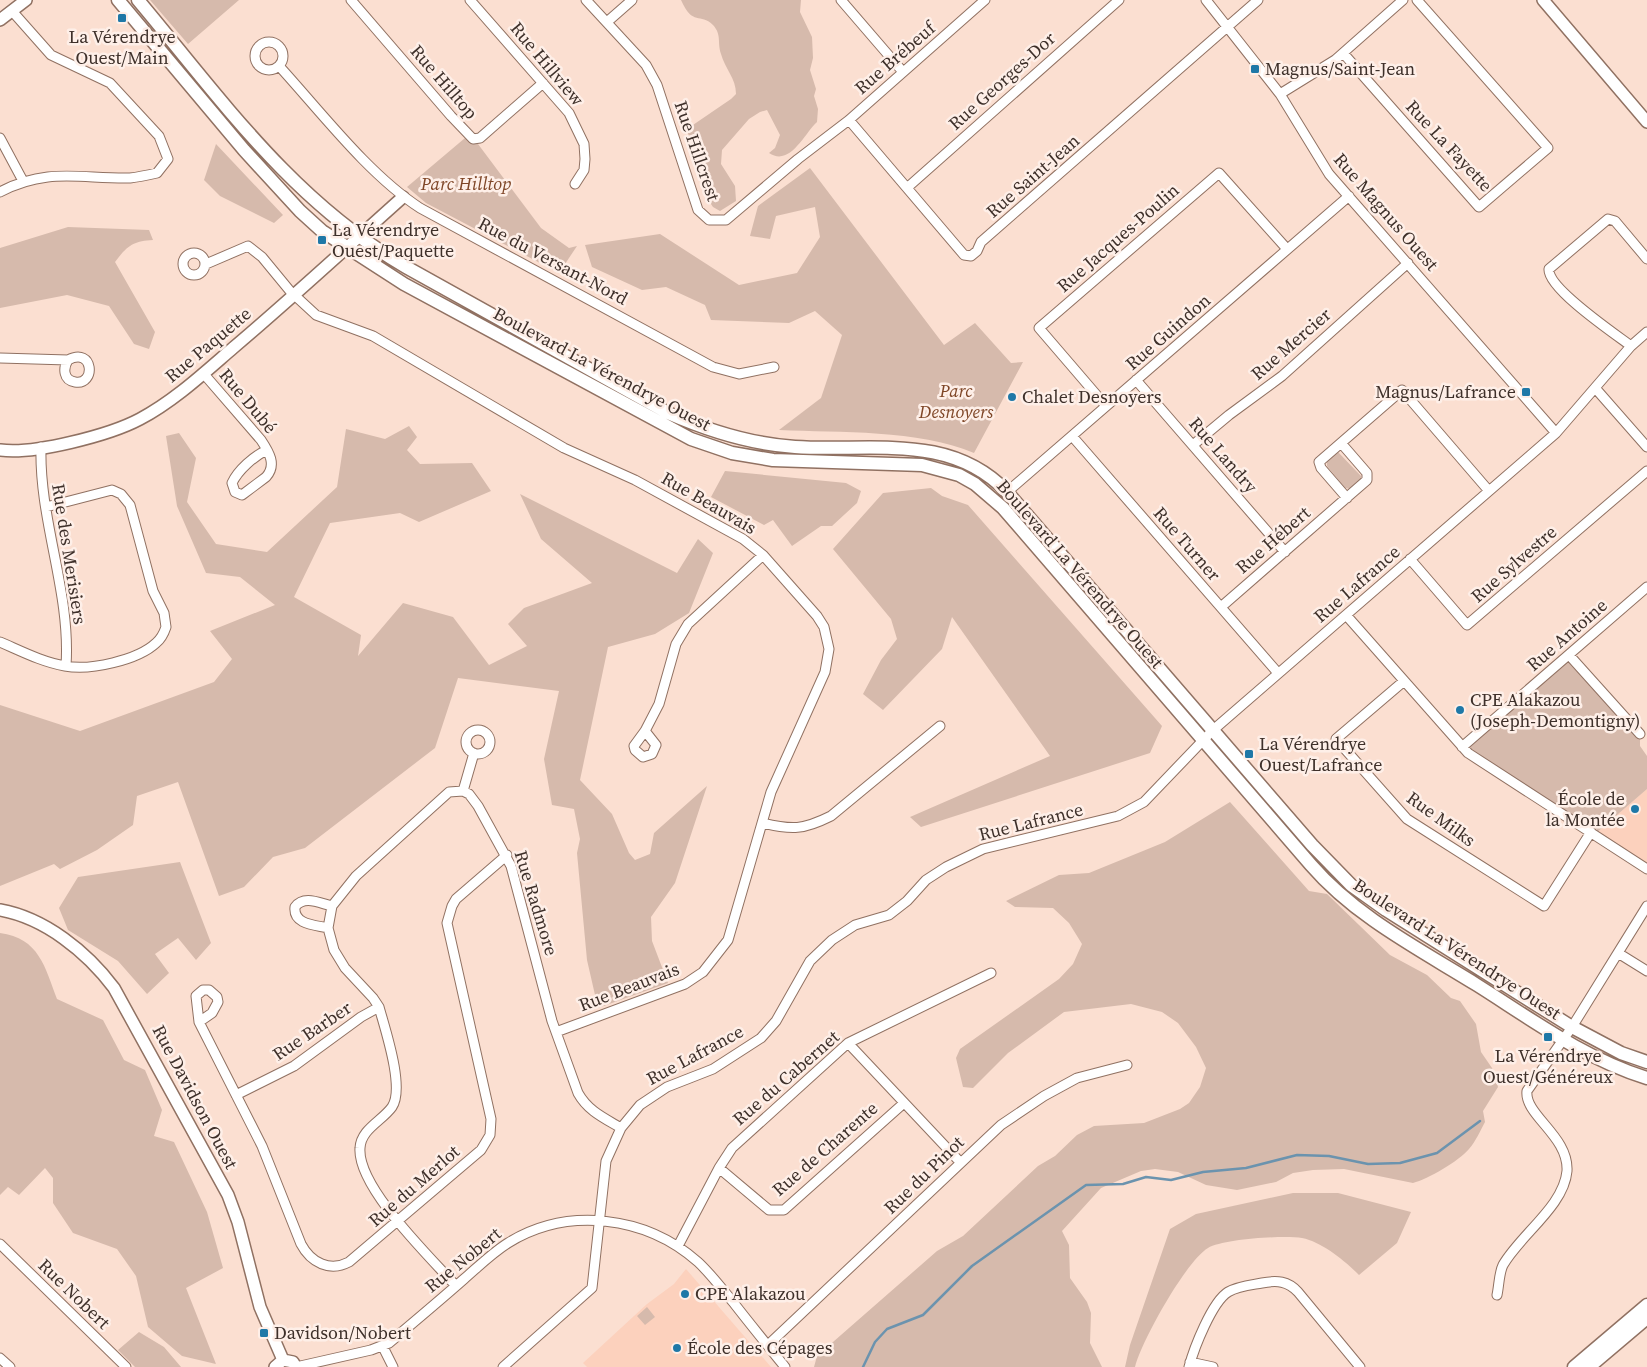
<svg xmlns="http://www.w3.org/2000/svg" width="1647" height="1367" font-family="'Source Serif 4',serif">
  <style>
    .built { fill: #fcd1bd }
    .green { fill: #d6baac }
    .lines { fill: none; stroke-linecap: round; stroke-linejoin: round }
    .stream { stroke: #6b93ae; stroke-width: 2.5 }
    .minor-casing { stroke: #907162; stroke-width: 11 }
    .tertiary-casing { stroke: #907162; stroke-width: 14 }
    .secondary-casing { stroke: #907162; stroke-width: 15 }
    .minor { stroke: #fff; stroke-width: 9 }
    .tertiary { stroke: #fff; stroke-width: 11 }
    .secondary { stroke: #fff; stroke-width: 12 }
    .poi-dot { fill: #1f78a7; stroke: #feefe8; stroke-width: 2 }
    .labels { text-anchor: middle; stroke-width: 5; stroke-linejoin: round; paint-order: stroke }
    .poi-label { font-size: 18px; fill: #3e302a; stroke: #feefe8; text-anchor: start }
    .street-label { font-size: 18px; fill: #3e302a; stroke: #feefe8 }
    .park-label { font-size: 18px; font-style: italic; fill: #7f4627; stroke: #feefe8 }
  </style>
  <rect width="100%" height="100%" fill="#fbdfd1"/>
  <!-- built -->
  <path class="built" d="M1647,789V869L1595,834Z
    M686,1269L771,1367H587L583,1363L647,1304L674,1284Z"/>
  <!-- green -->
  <path class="green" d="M150,0H239L188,44Z
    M681,0H801L800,12L812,37L813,58L810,70L816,89L814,96L818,109L817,122C804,134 790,167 769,153L775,148L780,135L767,110L760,112L749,119L722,150L721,164L735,186L736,201L720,211L713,207L705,195L688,133L690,127L731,99L736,94C736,78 725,69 721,54C717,42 722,35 713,25C700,12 693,27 681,0Z
    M465,138L478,144L541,228L569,248L577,246L559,273L426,203L407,187Z
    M216,144L283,215L274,223L220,196L204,180Z
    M810,168L944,345L975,323L1011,363L1023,362L974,453C917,429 841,433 779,430L821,398L842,335L815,311L789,323L711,320L705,305L666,287L642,290L592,267L585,245L660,234L739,285L797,273L820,237L815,207L776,216L770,239L750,236L758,206Z
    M68,227L149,230L153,240C133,241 127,246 115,262L155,332L149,349L134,344L109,306L67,295L0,308V248Z
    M409,426L417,437L407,450L420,464L472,463L491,491L419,522L400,513L330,523L294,597L361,635L358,656L403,603L453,617L489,665L527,646L508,624L524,608L592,583L541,539L520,494L677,573L698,539L713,553L689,613L655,634L608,647L580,780L612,814L629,853L635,860L650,854L654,833L707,786L675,883L651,917L652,941L668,983L598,1008L587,960L577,853L580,839L574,809L552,805L544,759L559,691L458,678L435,748L305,848L273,857L244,887L219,896L178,782L137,796L133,825L97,850L60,869L54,864L0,886V705L80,731L214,682L232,659L210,631L275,605L240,577L206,573L177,506L166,436L179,433L196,458L187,502L216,544L267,552L337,487L346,429L385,439Z
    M1338,452L1361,476V481L1351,489L1345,488L1327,466V461Z
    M725,471L846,483L861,491L857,503L832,526H821L792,546L773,520L764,525L711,497Z
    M931,488L942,496L968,505L1162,726L1150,753L921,827L910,817L1050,756L952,617L942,649L883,710L863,694L881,660L897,639L891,619L833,549L883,493Z
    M1569,655L1640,734V746L1647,756V789L1595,834L1462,747Z
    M1230,802L1309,891L1327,894L1390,955L1427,975L1451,998L1460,1001L1476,1024L1481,1052L1492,1068L1498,1087L1483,1111L1485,1122C1480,1131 1476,1141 1469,1149C1459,1161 1428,1179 1413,1183L1344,1169L1313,1170L1293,1173L1276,1182L1237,1190L1206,1185L1178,1172L1155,1169L1141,1171L1101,1188L1062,1231L1069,1245L1070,1278L1087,1302L1091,1313L1090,1343L1102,1367H814L817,1356L937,1251L963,1236L1038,1166L1055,1156L1077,1135L1094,1126L1144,1123L1180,1109L1189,1103L1200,1087L1206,1068L1196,1047L1178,1023L1162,1012L1131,1004L1064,1012L1008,1053L973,1088L963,1087L956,1058L960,1049L1059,979L1073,964L1082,944L1069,923L1053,908L1015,907L1006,901L1059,875L1089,873L1165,842Z
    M180,862L211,943L196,960L178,938L155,954L169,973L147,994L118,961L68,930L59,908L78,877Z
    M0,933C39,938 45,967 57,999L103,1020L124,1060L145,1070L162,1110L154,1136L174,1142L207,1212L223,1268L186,1288L216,1364L182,1356L148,1327L136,1276L117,1249L73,1233L53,1203V1178L45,1168L19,1195L8,1187L0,1195Z
    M1293,1193H1338L1411,1212L1397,1243L1359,1275C1344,1260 1322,1242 1302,1238C1284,1235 1223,1239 1208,1248C1186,1261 1141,1342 1135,1367H1125L1130,1345L1170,1229L1196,1214Z
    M647,1307L655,1317L645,1325L637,1316Z
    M139,1332L164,1347L181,1367H135L118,1350Z"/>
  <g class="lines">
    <!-- stream -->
    <path class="stream" d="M863,1367L875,1342L887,1329L923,1315L972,1266L1086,1185L1123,1184L1146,1177L1171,1180L1203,1172L1246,1168L1297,1155L1329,1156L1368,1164L1400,1163L1437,1153L1480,1121"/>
    <defs>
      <path id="minor" d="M351,0L451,116L473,139L480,138L543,83
        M470,0L569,113L584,144L585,159L584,170L575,184
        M586,0L646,65L657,85L698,210L709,220H726L798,159L849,120L985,0
        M841,0L903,72
        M1206,0L1280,94L1329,174L1556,433
        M607,22L632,0
        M255 56a14 14 0 1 1 28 0a14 14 0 1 1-28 0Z
        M1343,53L1479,207L1548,148L1417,0
        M279,66C321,112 368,174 420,208L713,367L739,374L774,367
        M1280,94L1335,60L1403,0
        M849,120L964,255L971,256L977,251L981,242L1258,0
        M0,138L23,181
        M908,187L1119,0
        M0,192C47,167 81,179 130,178C138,177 148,175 157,173L168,159L159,136L110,83L51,55L12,11
        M183 264a11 11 0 1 1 22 0a11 11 0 1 1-22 0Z
        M206,264L248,246L262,257L290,291L316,315L373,336L564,448L635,480L743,539L763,555L817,616L824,627L829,649L825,672L771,792L728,940L703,972L685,984L556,1032
        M1631,346C1615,334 1547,288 1549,269L1608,219L1615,221L1647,259
        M0,358L68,360C94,346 96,386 75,382C63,380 63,368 68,360
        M203,373L261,440C269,452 277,465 266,477L242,495L235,492L232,483C238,470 254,456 267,450
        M1136,380L1285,552
        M1596,389L1647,447
        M1106,406L1039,328L1219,173L1287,249
        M1072,436L1278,673
        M1193,445L1229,415L1282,376L1408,263
        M41,447C39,521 71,592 66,666
        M1007,492L1349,196
        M1347,498L1321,468L1319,462L1402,390L1489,491
        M1410,559L1467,625L1647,471
        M1221,607L1367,480V473L1341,443
        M1346,615L1468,753L1647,869
        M0,642C21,651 42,662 65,666C90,671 138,660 156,643C161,639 164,633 166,627L164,613L153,591L130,505L121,494L112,490L46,507
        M1569,655L1640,734
        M1404,681L1336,739L1407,819L1544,906L1591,832
        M466 742a12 12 0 1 1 24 0a12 12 0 1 1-24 0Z
        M645,731L656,745L652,754L643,757L635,750L634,746L645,731L659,704L676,644L688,624L763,555
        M1462,747L1647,587
        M463,791L474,753
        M763,823C792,830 803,830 831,816L940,726
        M328,928C316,925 293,925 295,907C304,895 319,903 332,906
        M1618,953L1647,971
        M199,1022L212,1013L218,1002L217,997L209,990H203L196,996L199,1022L262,1146L301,1244C311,1263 330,1272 349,1262L481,1150L490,1135L491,1119L447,923L452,906L456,899L507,855
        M848,1043L960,1162
        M236,1095L294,1066L361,1017L379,1007
        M719,1168L769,1210H784L904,1103
        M0,1244L126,1367
        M678,1246L719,1168L732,1148L848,1043L991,973
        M456,1286C430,1257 357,1187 360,1148C361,1129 382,1121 392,1107C405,1088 385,1029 379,1007L373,998L345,968L334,950L328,928L332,906L356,876L449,792L463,791L469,794L478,806L511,866L552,1021L578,1093C588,1111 604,1118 621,1128
        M1497,1295C1499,1286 1499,1273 1503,1265C1520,1235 1564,1206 1567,1171C1569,1136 1524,1115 1527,1091L1572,1027L1647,906
        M768,1345L1001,1125L1044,1096L1077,1078L1127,1065
        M383,1347L393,1367
        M0,1358L10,1367
        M1190,1362L1213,1367
        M296,1367L371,1350L389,1343C414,1322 439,1301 464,1279C478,1267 492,1253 508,1243C568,1206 646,1216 698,1262C711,1274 722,1289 733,1302C750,1324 768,1346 785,1367
        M503,1367L592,1288L606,1161L621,1128L640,1105L667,1087L713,1069L761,1038L776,1021L810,961L832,940L855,925L889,915L907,901L926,880L946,867L983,849L1118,816L1144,802L1212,731L1556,433L1631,346L1647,332
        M1189,1367C1194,1348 1212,1302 1228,1292C1238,1286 1251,1285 1262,1283C1277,1280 1288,1281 1298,1292L1360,1367"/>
      <path id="tertiary" d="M1543,0L1647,122
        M0,20L26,0
        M0,450C33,455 110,435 140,419C174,401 204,373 233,348C291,299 347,247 403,197
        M0,910C45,918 87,952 114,988L228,1195L238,1222L260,1307L283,1360
        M275,1367L283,1360L293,1362L296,1367"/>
      <path id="secondary" d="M118,0L244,150L300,211L322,231L404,284L691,439L732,453L773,460L922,465L959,475L975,484L1003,508L1311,865C1356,917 1419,949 1477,985C1531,1019 1585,1059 1647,1078
        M138,0C221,99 292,201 406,267L668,413C709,431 750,444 795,447C870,452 950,432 1007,492L1312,845L1351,885L1386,910L1572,1027L1621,1053L1647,1062
        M1574,1367L1647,1305
        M1589,1367L1647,1318"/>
    </defs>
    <!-- minor casing -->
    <use href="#minor" class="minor-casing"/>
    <!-- tertiary casing -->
    <use href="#tertiary" class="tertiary-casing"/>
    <!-- secondary casing -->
    <use href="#secondary" class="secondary-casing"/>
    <!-- minor -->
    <use href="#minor" class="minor"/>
    <!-- tertiary -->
    <use href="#tertiary" class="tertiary"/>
    <!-- secondary -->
    <use href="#secondary" class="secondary"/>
  </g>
  <!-- markers -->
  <g class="poi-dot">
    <rect x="117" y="13" width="10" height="10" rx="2.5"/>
    <rect x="1250" y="64" width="10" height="10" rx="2.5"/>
    <rect x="317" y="235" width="10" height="10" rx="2.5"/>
    <rect x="1521" y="387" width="10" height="10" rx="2.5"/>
    <circle cx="1012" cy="397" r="5"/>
    <circle cx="1460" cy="710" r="5"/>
    <rect x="1244" y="749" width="10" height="10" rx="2.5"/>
    <circle cx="1635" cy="809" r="5"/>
    <rect x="1543" y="1032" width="10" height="10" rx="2.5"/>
    <circle cx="685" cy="1294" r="5"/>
    <rect x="259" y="1328" width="10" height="10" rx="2.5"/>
    <circle cx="677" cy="1348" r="5"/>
  </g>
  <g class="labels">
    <!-- poi labels -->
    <g class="poi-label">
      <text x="122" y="43" text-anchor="middle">La Vérendrye<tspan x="122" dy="21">Ouest/Main</tspan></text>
      <text x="1265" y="75">Magnus/Saint-Jean</text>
      <text x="332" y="236">La Vérendrye<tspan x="332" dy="21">Ouest/Paquette</tspan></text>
      <text x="1516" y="398" text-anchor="end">Magnus/Lafrance</text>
      <text x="1022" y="403">Chalet Desnoyers</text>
      <text x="1470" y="706">CPE Alakazou<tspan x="1470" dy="21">(Joseph-Demontigny)</tspan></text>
      <text x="1259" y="750">La Vérendrye<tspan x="1259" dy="21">Ouest/Lafrance</tspan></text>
      <text x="1625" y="805" text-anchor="end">École de<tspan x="1625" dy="21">la Montée</tspan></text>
      <text x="1548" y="1062" text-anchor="middle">La Vérendrye<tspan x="1548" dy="21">Ouest/Généreux</tspan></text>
      <text x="695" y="1300">CPE Alakazou</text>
      <text x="274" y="1339">Davidson/Nobert</text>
      <text x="687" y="1354">École des Cépages</text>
    </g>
    <!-- street labels -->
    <g class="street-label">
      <text transform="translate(895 58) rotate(-41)" y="6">Rue Brébeuf</text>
      <text transform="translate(547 64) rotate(50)" y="6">Rue Hillview</text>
      <text transform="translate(1002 81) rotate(-42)" y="6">Rue Georges-Dor</text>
      <text transform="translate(444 82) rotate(49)" y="6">Rue Hilltop</text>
      <text transform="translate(1449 146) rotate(47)" y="6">Rue La Fayette</text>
      <text transform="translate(697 151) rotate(71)" y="6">Rue Hillcrest</text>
      <text transform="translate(1033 176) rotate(-41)" y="6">Rue Saint-Jean</text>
      <text transform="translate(1386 212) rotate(49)" y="6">Rue Magnus Ouest</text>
      <text transform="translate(1118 238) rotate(-41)" y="6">Rue Jacques-Poulin</text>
      <text transform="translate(553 261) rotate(28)" y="6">Rue du Versant-Nord</text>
      <text transform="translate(1168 332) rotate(-41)" y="6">Rue Guindon</text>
      <text transform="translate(1291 344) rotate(-41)" y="6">Rue Mercier</text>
      <text transform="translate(208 345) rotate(-40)" y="6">Rue Paquette</text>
      <text transform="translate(602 369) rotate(28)" y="6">Boulevard La Vérendrye Ouest</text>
      <text transform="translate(248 401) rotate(50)" y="6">Rue Dubé</text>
      <text transform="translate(1223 455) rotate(49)" y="6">Rue Landry</text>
      <text transform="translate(709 503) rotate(30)" y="6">Rue Beauvais</text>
      <text transform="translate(1273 540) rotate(-41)" y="6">Rue Hébert</text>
      <text transform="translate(1187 544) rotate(49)" y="6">Rue Turner</text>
      <text transform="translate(69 554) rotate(81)" y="6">Rue des Merisiers</text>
      <text transform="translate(1514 564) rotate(-41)" y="6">Rue Sylvestre</text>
      <text transform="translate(1080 574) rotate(49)" y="6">Boulevard La Vérendrye Ouest</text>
      <text transform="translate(1357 584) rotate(-41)" y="6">Rue Lafrance</text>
      <text transform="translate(1567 635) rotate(-41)" y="6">Rue Antoine</text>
      <text transform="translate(1441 819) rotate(36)" y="6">Rue Milks</text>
      <text transform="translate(1031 822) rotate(-14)" y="6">Rue Lafrance</text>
      <text transform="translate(536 903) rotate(73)" y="6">Rue Radmore</text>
      <text transform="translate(1457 949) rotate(33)" y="6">Boulevard La Vérendrye Ouest</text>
      <text transform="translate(629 987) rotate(-21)" y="6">Rue Beauvais</text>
      <text transform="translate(312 1031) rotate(-34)" y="6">Rue Barber</text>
      <text transform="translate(695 1055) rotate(-28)" y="6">Rue Lafrance</text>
      <text transform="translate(786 1078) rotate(-41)" y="6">Rue du Cabernet</text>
      <text transform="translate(195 1097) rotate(62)" y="6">Rue Davidson Ouest</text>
      <text transform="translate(825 1149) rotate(-41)" y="6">Rue de Charente</text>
      <text transform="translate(924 1175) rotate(-44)" y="6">Rue du Pinot</text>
      <text transform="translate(414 1186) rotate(-41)" y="6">Rue du Merlot</text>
      <text transform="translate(463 1260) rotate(-39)" y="6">Rue Nobert</text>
      <text transform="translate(74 1294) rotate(44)" y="6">Rue Nobert</text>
    </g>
    <!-- park labels -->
    <g class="park-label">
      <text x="466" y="190">Parc Hilltop</text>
      <text x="956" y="397">Parc<tspan x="956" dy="21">Desnoyers</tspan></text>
    </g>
  </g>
</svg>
